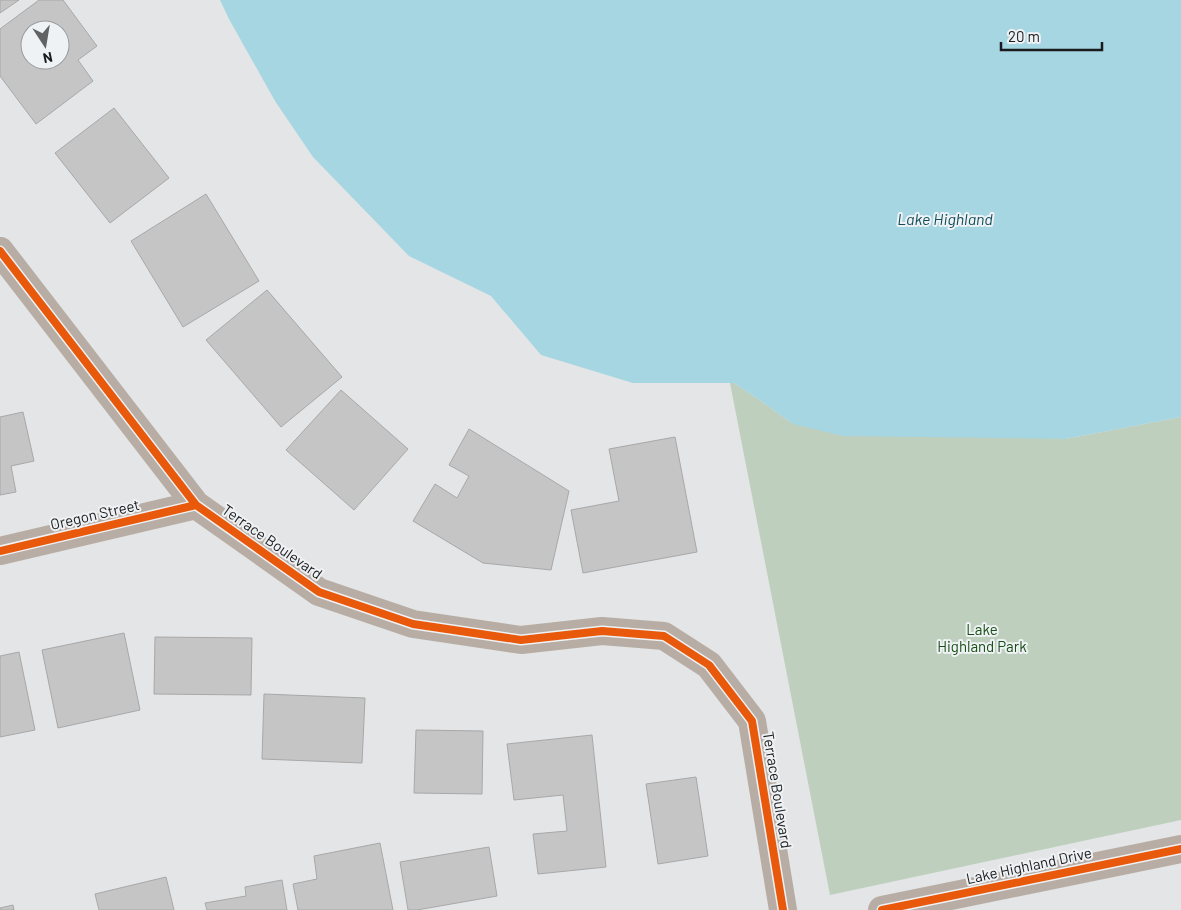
<svg xmlns="http://www.w3.org/2000/svg" width="1181" height="910" font-family="Barlow,sans-serif">
  <style>
    .green { fill: #bfcfbe }
    .water { fill: #a5d6e2 }
    .building { fill: #c5c5c5; stroke: #a8a8a9; fill-rule: evenodd }
    .lines { fill: none; stroke-linecap: round; stroke-linejoin: round }
    .minor { stroke: #b8ada4; stroke-width: 28 }
    .cycleway-casing { stroke: #eff2f5; stroke-width: 11 }
    .cycleway { stroke: #e8590c; stroke-width: 8 }
    .labels { text-anchor: middle; stroke-width: 4; stroke-linejoin: round; paint-order: stroke }
    .street-label { font-size: 15px; fill: #1a1b1c; stroke: #eff2f5 }
    .park-label { font-size: 15px; fill: #184e15; stroke: #eff2f5 }
    .water-label { font-size: 16px; font-style: italic; fill: #104e5b; stroke: #eff2f5 }
  </style>
  <rect width="100%" height="100%" fill="#e3e5e6"/>
  <!-- green -->
  <path class="green" d="M730,383H734L758,399L793,424L1065,439L1181,417V820L830,895Z"/>
  <!-- water -->
  <path class="water" d="M220,0H1181V417L1065,439L843,436L793,424L758,399L734,383H633L541,355L491,296L409,256L313,157L275,101L229,19Z"/>
  <!-- building -->
  <path class="building" d="M0,0H19L0,13Z
    M39,0H63L97,46L78,60L93,81L36,124L0,76V29ZM30,30H60V60H30Z
    M114,108L169,178L110,223L55,153Z
    M206,194L259,281L183,327L131,241Z
    M267,290L342,377L281,427L206,340Z
    M341,390L408,449L354,510L286,450Z
    M23,412L34,461L11,466L16,492L0,495V417Z
    M469,429L569,491L551,570L483,563L413,521L435,484L457,498L469,476L449,465Z
    M675,437L697,552L583,573L571,510L619,501L609,449Z
    M124,633L140,710L58,728L42,650Z
    M155,637L252,638L251,695L154,694Z
    M19,652L35,730L0,737V656Z
    M264,694L365,698L362,763L262,759Z
    M416,730L483,731L482,794L414,793Z
    M592,735L606,867L538,874L533,834L567,831L563,795L514,800L507,744Z
    M696,777L708,856L658,864L646,784Z
    M380,843L393,910H298L293,884L317,879L314,856Z
    M489,847L497,896L417,910H408L400,862Z
    M166,877L174,910H99L95,894Z
    M282,880L287,910H207L205,903L246,896L245,887Z
    M13,905L14,910H0V908Z"/>
  <g class="lines">
    <!-- minor -->
    <path class="minor" d="M0,251L196,505L319,592L413,624L521,640L602,631L664,636L709,665L752,721L783,910
      M0,551L196,505
      M882,910L1181,849"/>
    <defs>
      <path id="cycleway" d="M0,251L196,505L319,592L413,624L521,640L602,631L664,636L709,665L752,721L783,910
        M0,551L196,505
        M882,910L1181,849"/>
    </defs>
    <!-- cycleway casing -->
    <use href="#cycleway" class="cycleway-casing"/>
    <!-- cycleway -->
    <use href="#cycleway" class="cycleway"/>
  </g>
  <g class="labels">
    <!-- street labels -->
    <g class="street-label">
      <text transform="translate(95 515) rotate(-13)" y="5">Oregon Street</text>
      <text transform="translate(272 542) rotate(35)" y="5">Terrace Boulevard</text>
      <text transform="translate(777 790) rotate(81)" y="5">Terrace Boulevard</text>
      <text transform="translate(1029 866) rotate(-12)" y="5">Lake Highland Drive</text>
    </g>
    <!-- park labels -->
    <g class="park-label">
      <text x="982" y="635">Lake<tspan x="982" dy="17">Highland Park</tspan></text>
    </g>
    <!-- water labels -->
    <g class="water-label">
      <text x="945" y="225">Lake Highland</text>
    </g>
  </g>
  <!-- north arrow -->
  <g transform="translate(45 45) rotate(168)"><circle r="24" fill="#eff2f5" stroke="#9a9c9e"/>
  <path d="M0-4L9 19L0 12L-9 19Z" fill="#606263"/>
  <text y="-8" font-size="14" font-weight="bold" text-anchor="middle" fill="#1a1b1c">N</text>
  </g>
  <!-- scale -->
  <path d="M1001 42v8h101v-8" fill="none" stroke="#1a1b1c" stroke-width="2.5"/>
  <text x="1008" y="42" font-size="15" fill="#1a1b1c" stroke="#eff2f5" stroke-width="4" paint-order="stroke">20 m</text>
</svg>
